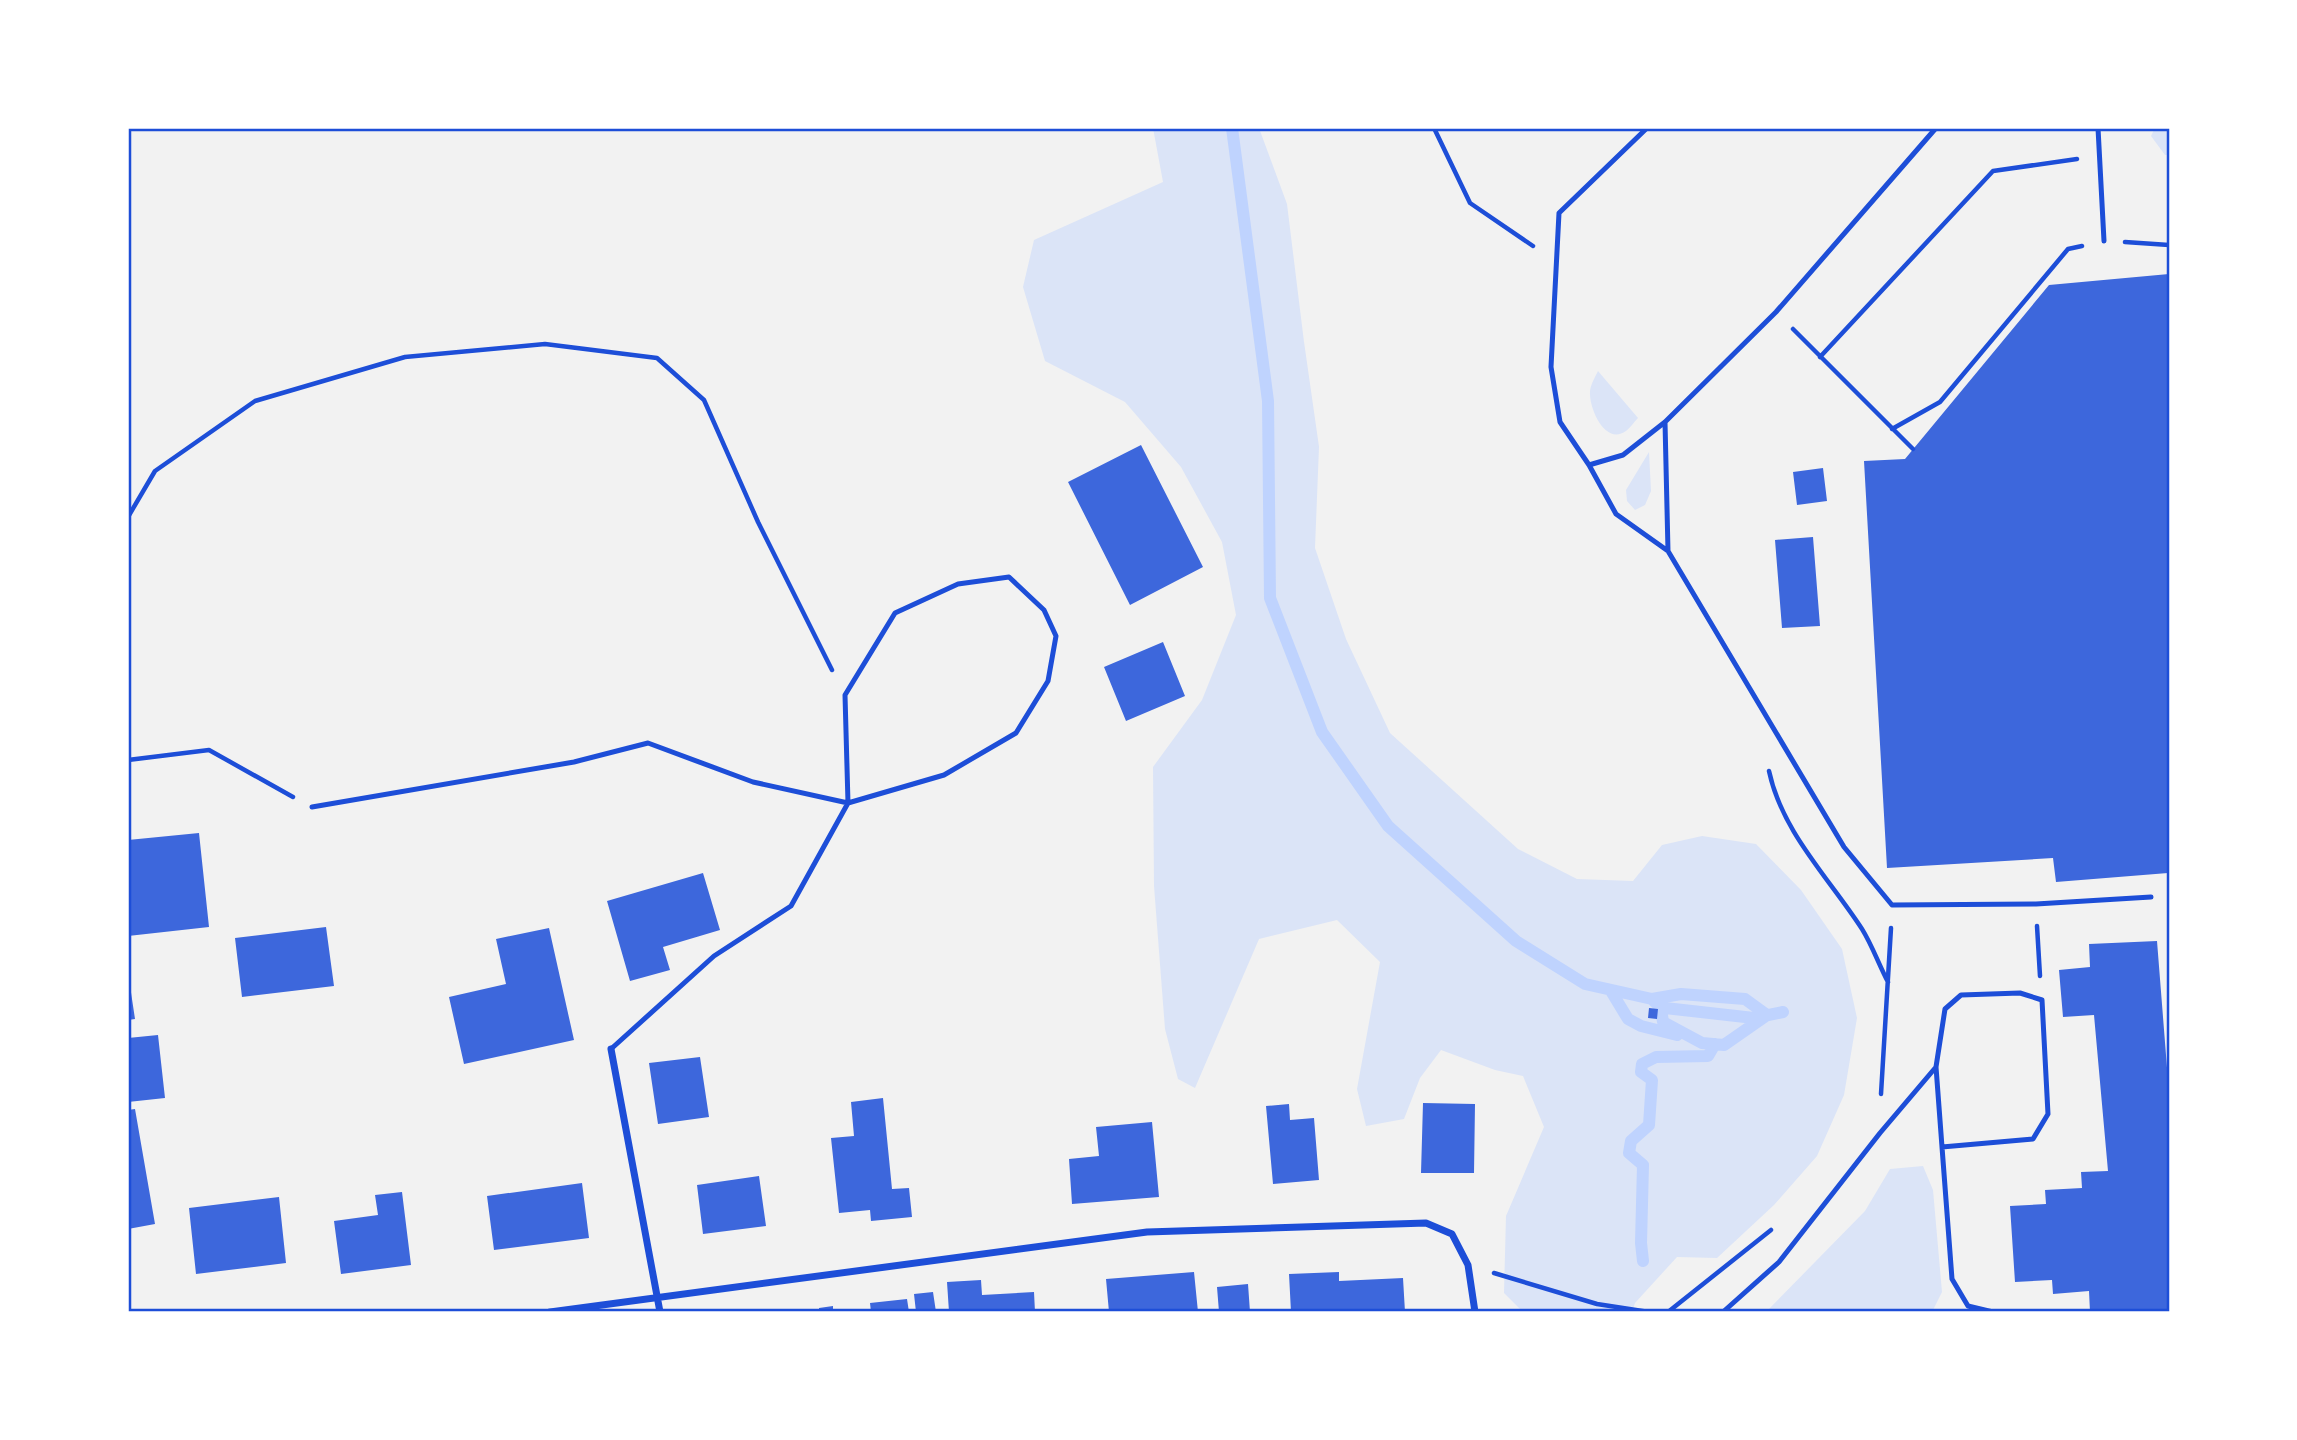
<svg xmlns="http://www.w3.org/2000/svg" width="2297" height="1440" font-family="Rubik,sans-serif">
  <style>
    .green { fill: #dbe4f7 }
    .lines { fill: none; stroke-linecap: round; stroke-linejoin: round }
    .stream { stroke: #bfd3fe; stroke-width: 12 }
    .building { fill: #3d67dc }
    .path { stroke: #1d4ed8; stroke-width: 4.5 }
    .service { stroke: #1d4ed8; stroke-width: 5 }
    .minor { stroke: #1d4ed8; stroke-width: 7 }
    .neatline { fill: none; stroke: #1d4ed8; stroke-width: 2.5 }
  </style>
  <rect width="100%" height="100%" fill="#f2f2f2"/>
  <!-- green -->
  <path class="green" d="M1153,128H1259L1287,204L1304,342L1319,447L1315,548L1346,639L1390,733L1518,849L1577,879L1633,881L1662,845L1702,836L1756,844L1801,890L1842,949L1857,1018L1844,1095L1817,1156L1774,1205L1717,1258L1677,1257L1635,1303L1632,1312H1523L1504,1293L1506,1216L1544,1127L1523,1076L1495,1070L1441,1050L1420,1078L1404,1119L1366,1126L1357,1089L1380,962L1337,920L1259,939L1195,1088L1178,1079L1165,1029L1154,886L1153,767L1202,700L1236,615L1222,542L1181,467L1125,402L1045,361L1023,287L1034,240L1163,182Z
    M2155,128H2169V155H2165L2151,136Z
    M1598,371L1638,418C1634,422 1630,428 1626,431C1605,446 1589,408 1590,392C1590,386 1595,377 1598,371Z
    M1649,452L1651,491L1645,505L1635,510L1627,501L1626,490Z
    M1923,1166L1933,1190L1942,1292L1932,1312H1766L1865,1211L1890,1169Z"/>
  <g class="lines">
    <!-- stream -->
    <path class="stream" d="M1232,128L1268,401L1270,598L1322,732L1388,826L1516,941L1585,984L1652,999L1661,1008H1665L1754,1018L1783,1012
      M1611,991L1628,1019L1641,1026L1677,1035
      M1652,999L1681,994L1745,999L1767,1015L1724,1045L1702,1043L1663,1022L1661,1008
      M1643,1261L1641,1243L1643,1165L1629,1153L1631,1141L1649,1125L1652,1080L1641,1072L1642,1064L1656,1057L1708,1056L1715,1044"/>
  </g>
  <!-- building -->
  <path class="building" d="M2169,274L2168,873L2056,882L2053,858L1887,868L1864,461L1905,459L2049,285Z
    M1141,445L1203,567L1130,605L1068,482Z
    M1823,468L1827,501L1797,505L1793,472Z
    M1813,537L1820,626L1782,628L1775,540Z
    M1163,642L1185,696L1126,721L1104,667Z
    M199,833L209,927L128,936V840Z
    M703,873L720,930L663,947L670,970L630,981L607,901Z
    M326,927L334,986L242,997L235,938Z
    M549,928L574,1040L464,1064L449,997L506,984L496,939Z
    M2157,941L2169,1093V1312H2090L2089,1291L2053,1294L2052,1280L2015,1282L2010,1206L2046,1204L2045,1190L2082,1188L2081,1172L2108,1171L2094,1015L2063,1017L2059,970L2090,967L2089,944Z
    M129,979L135,1019L128,1020V980Z
    M1649,1008L1658,1009L1657,1019L1648,1018Z
    M158,1035L165,1098L128,1102V1038Z
    M700,1057L709,1117L658,1124L649,1063Z
    M883,1098L892,1189L909,1188L912,1217L871,1221L870,1210L839,1213L831,1138L854,1136L851,1102Z
    M1423,1103L1475,1104L1474,1173H1421Z
    M1289,1104L1290,1120L1314,1118L1319,1180L1273,1184L1266,1106Z
    M135,1109L155,1224L128,1229V1110Z
    M1152,1122L1159,1197L1072,1204L1069,1159L1099,1156L1096,1127Z
    M759,1176L766,1226L703,1234L697,1185Z
    M582,1183L589,1238L494,1250L487,1196Z
    M402,1192L411,1265L341,1274L334,1221L378,1215L375,1195Z
    M279,1197L286,1263L196,1274L189,1208Z
    M1194,1272L1198,1312H1109L1106,1279Z
    M1339,1272V1281L1403,1278L1405,1312H1291L1289,1274Z
    M981,1280L982,1295L1034,1292L1035,1312H949L947,1282Z
    M1248,1284L1250,1312H1219L1217,1287Z
    M933,1292L936,1312H916L914,1294Z
    M907,1299L909,1312H871L870,1303Z
    M833,1306V1312H819V1308Z"/>
  <g class="lines">
    <!-- path -->
    <path class="path" d="M1434,128L1470,203L1533,246
      M2125,242L2169,245
      M1793,329L1913,449
      M1820,357L1993,171L2077,159
      M1892,429L1940,402L2068,249L2082,246
      M128,517L155,471L255,401L405,357L545,344L657,358L704,400L758,522L832,670
      M128,760L209,750L293,797
      M1769,771C1782,832 1829,878 1862,929C1872,945 1879,965 1888,982
      M2037,926L2040,976
      M1881,1094L1891,928
      M1494,1273L1597,1304L1649,1312
      M1668,1312L1771,1230"/>
    <!-- service -->
    <path class="service" d="M1647,128L1559,213L1551,367L1560,422L1589,465L1623,455L1665,422L1776,312L1936,128
      M2098,128L2104,241
      M1665,422L1668,551
      M1589,465L1616,514L1668,551L1844,847L1892,905L2036,904L2151,897
      M312,807L574,762L648,743L753,782L848,803L944,775L1016,733L1048,681L1056,636L1044,610L1009,577L958,584L895,613L845,695L848,803L791,906L714,956L611,1049
      M1942,1147L2033,1139L2048,1114L2042,1000L2020,993L1961,995L1945,1009L1936,1067L1942,1147L1952,1279L1968,1306L1993,1312
      M1723,1312L1779,1262L1880,1133L1936,1067"/>
    <!-- minor -->
    <path class="minor" d="M611,1049L660,1312
      M550,1312L1147,1232L1426,1223L1452,1234L1468,1265L1475,1312"/>
  </g>
  <!-- border -->
  <rect width="2297" height="1440" fill="none" stroke="#ffffff" stroke-width="259"/>
  <rect x="130" y="130" width="2038" height="1180" class="neatline"/>
</svg>
